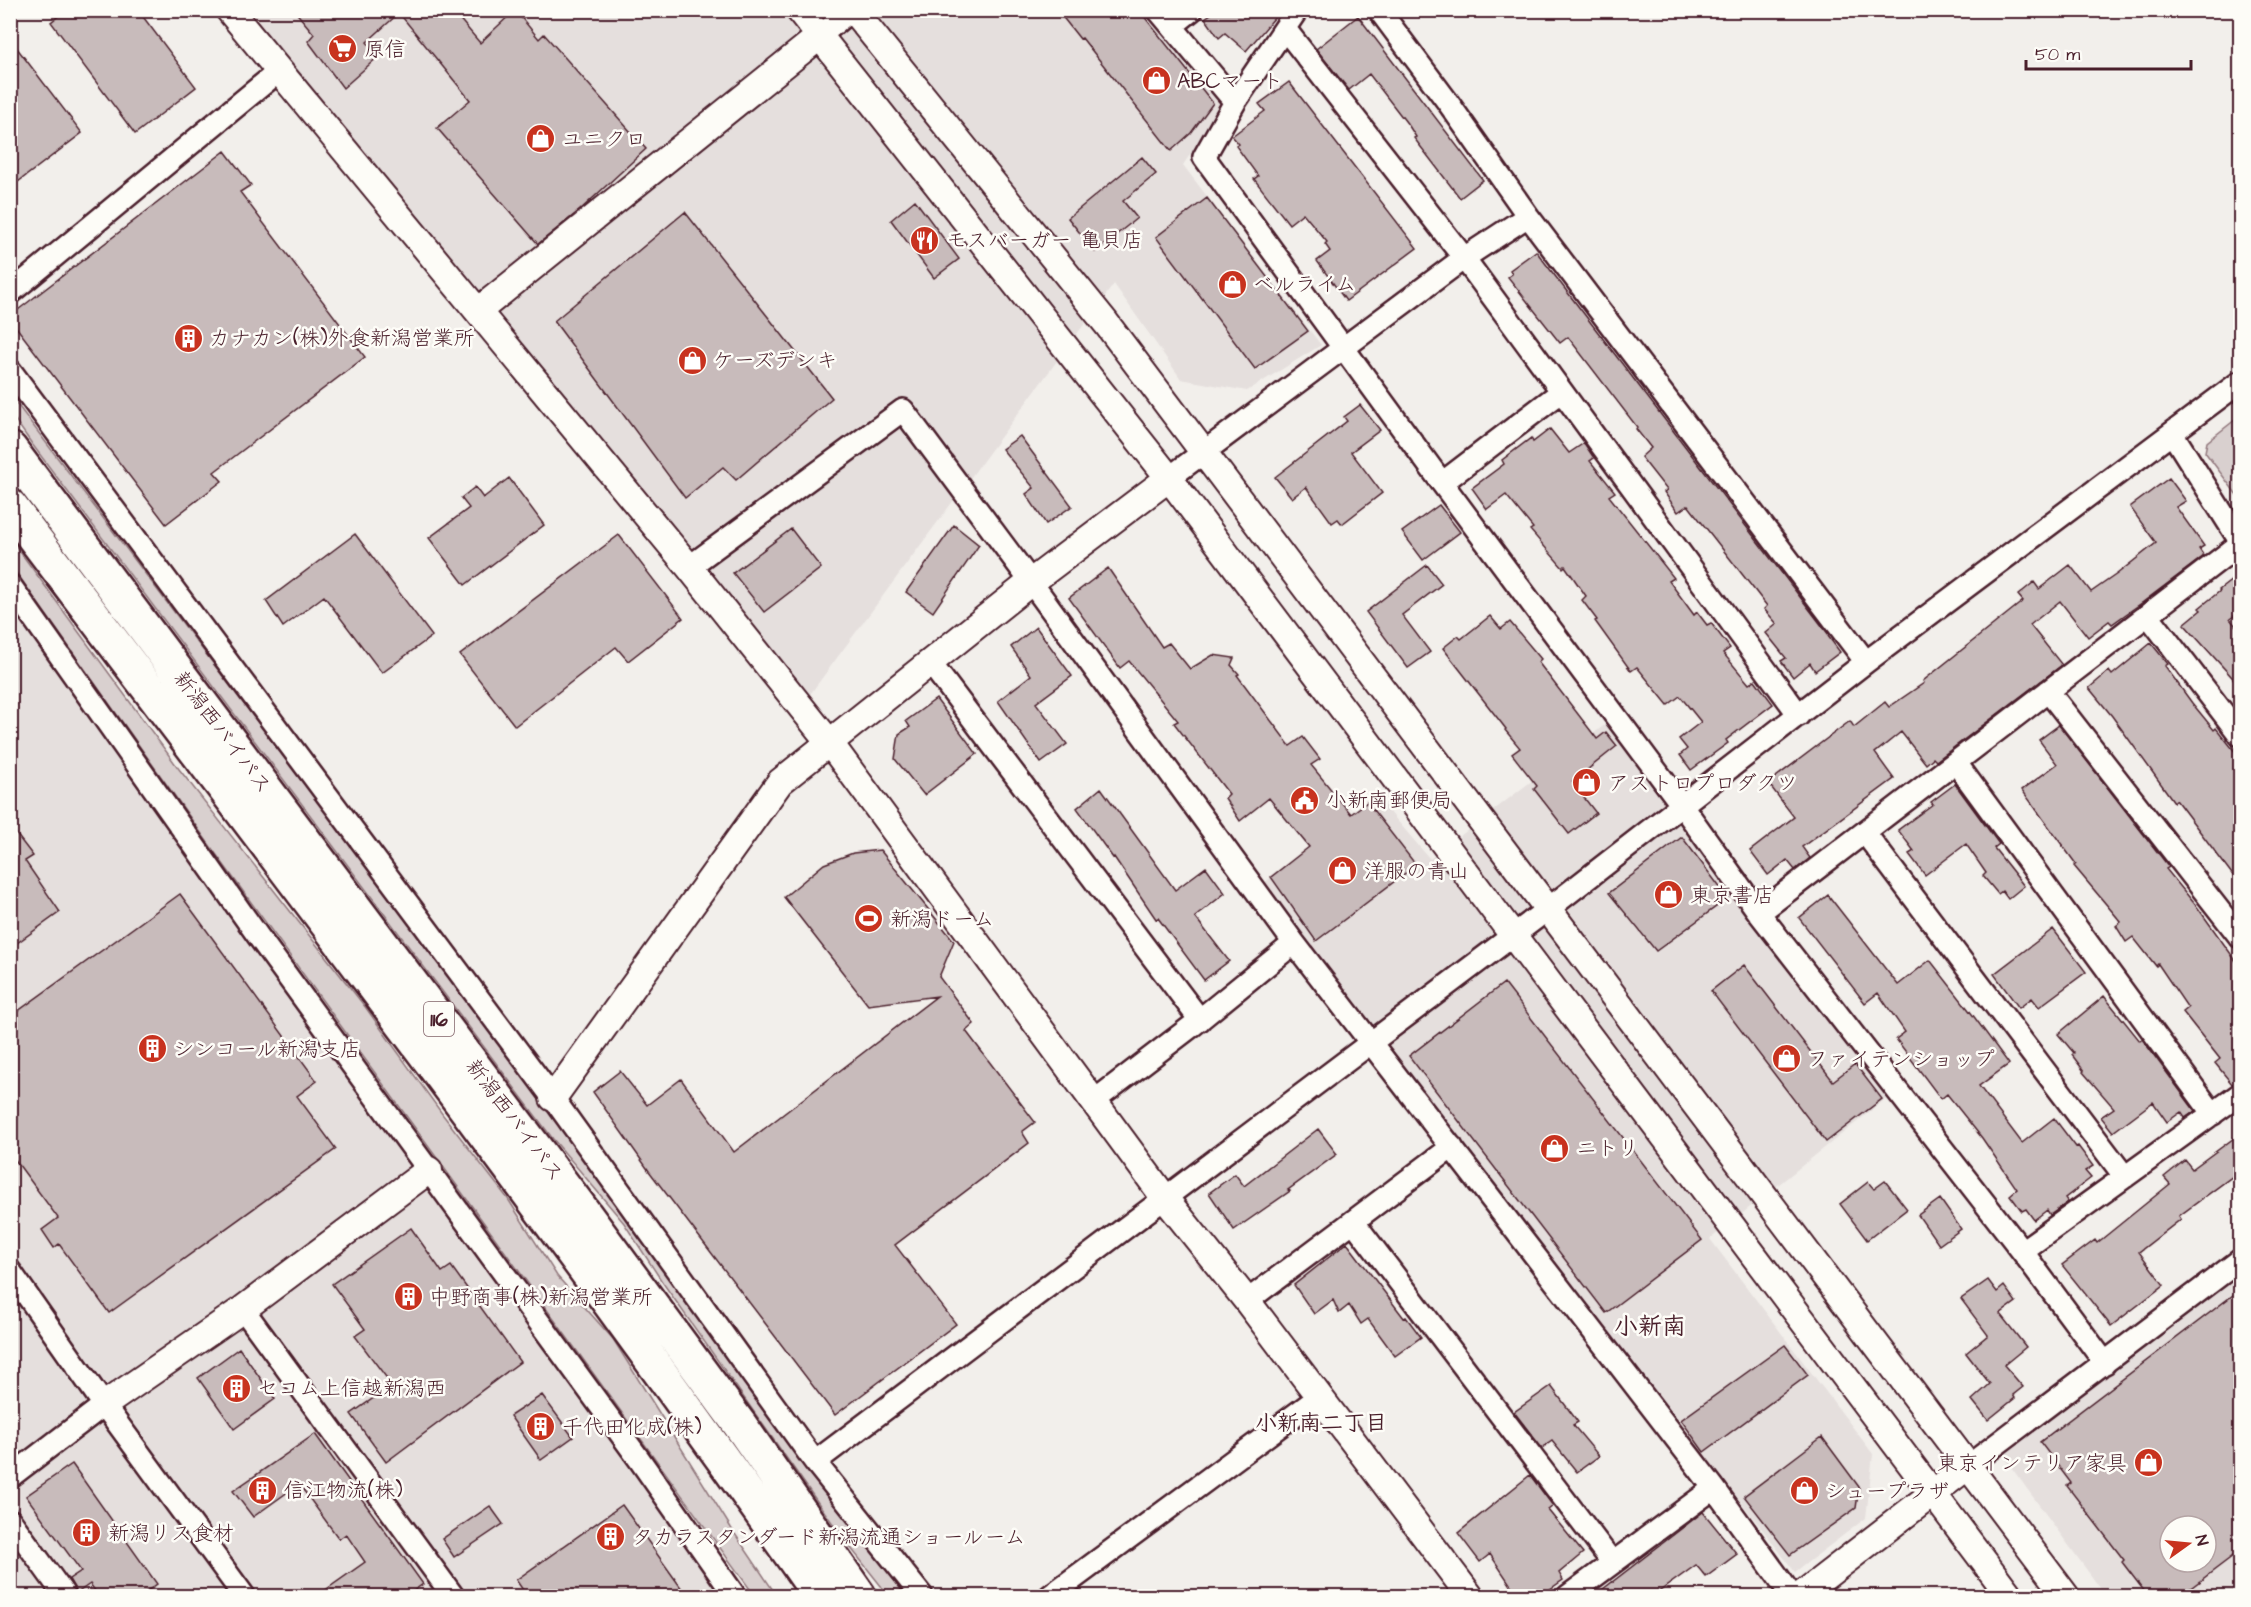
<svg xmlns="http://www.w3.org/2000/svg" width="2251" height="1607" font-family="'Architects Daughter','Klee One',sans-serif">
  <style>
    .built { fill: #e5dfdd; fill-rule: evenodd }
    .green { fill: #d9d0cf; stroke: #92787d; stroke-width: 1.5 }
    .building { fill: #c8bbbb; stroke: #4a1f2b; stroke-width: 1.5; fill-rule: evenodd }
    .lines { fill: none; stroke-linecap: round; stroke-linejoin: round }
    .minor-casing { stroke: #4a1f2b; stroke-width: 26 }
    .tertiary-casing { stroke: #4a1f2b; stroke-width: 30 }
    .motorway-casing { stroke: #4a1f2b; stroke-width: 38 }
    .minor { stroke: #fdfcf7; stroke-width: 21 }
    .tertiary { stroke: #fdfcf7; stroke-width: 26 }
    .motorway { stroke: #fdfcf7; stroke-width: 33 }
    .labels { text-anchor: middle; stroke-width: 5; stroke-linejoin: round; paint-order: stroke }
    .shield { fill: #fdfcf7; stroke: #806168; stroke-width: 1.5 }
    .shield-label { font-size: 20px; font-weight: bold; fill: #4a1f2b }
    .poi-label { font-size: 21px; fill: #4a1f2b; stroke: #fdfcf7; text-anchor: start }
    .street-label { font-size: 21px; fill: #4a1f2b; stroke: #fdfcf7 }
    .neighbourhood-label { font-size: 22px; font-weight: bold; fill: #4a1f2b; stroke: #fdfcf7 }
    .quarter-label { font-size: 24px; font-weight: bold; fill: #4a1f2b; stroke: #fdfcf7 }
  </style>
  <rect width="100%" height="100%" fill="#f2efeb"/>
  <filter id="ink" filterUnits="userSpaceOnUse"><feTurbulence type="fractalNoise" baseFrequency=".0167" numOctaves="2"/><feDisplacementMap in="SourceGraphic" scale="12" xChannelSelector="R" yChannelSelector="G"/><feConvolveMatrix kernelMatrix="1 2 1 2 8 2 1 2 1" color-interpolation-filters="sRGB"/></filter>
  <g filter="url(#ink)">
    <!-- built -->
    <path class="built" d="M239,11H1162L1231,93L1183,165L1321,345L1247,391L1181,379L1114,284L805,701Z
      M10,585L734,1596H11Z
      M1606,724L1887,1098L1710,1239L1873,1454L1866,1518L1795,1572L1264,883L1377,797L1430,859Z
      M2240,1273V1596H2106L2000,1452ZM2170,1526H2206V1562H2170Z"/>
    <!-- green -->
    <path class="green" d="M10,395L485,1023L906,1596H889L843,1538L663,1283L624,1223L553,1139L32,444L11,414Z
      M2240,416V499L2205,452L2207,442Z
      M10,538L179,769L366,1008L443,1115L508,1199L557,1276L613,1339L733,1531L777,1596H755L216,854L11,565Z"/>
    <!-- building -->
    <path class="building" d="M66,10H138L196,87L135,134L51,22Z
      M294,10H452L480,43L515,10L539,39L544,34L646,149L580,210L538,244L437,128L470,100L399,13L367,42L379,56L343,88L308,41L314,34Z
      M1057,10H1139L1213,103L1191,133L1171,151L1082,38L1080,39Z
      M1217,10H1281L1246,51L1225,33L1219,38L1205,18Z
      M1358,16L1483,180L1460,198L1414,138L1416,137L1409,126L1369,74L1349,90L1316,49Z
      M10,39L82,133L10,188Z
      M1289,82L1417,248L1346,301L1317,261L1330,251L1325,244L1327,242L1303,213L1289,224L1254,179L1258,176L1236,146L1239,144L1232,136L1265,111L1259,104Z
      M225,151L251,185L240,192L365,357L214,472L222,481L166,524L10,319V316Z
      M1142,157L1156,174L1123,201L1137,218L1095,252L1068,218Z
      M1207,198L1308,331L1255,369L1156,237Z
      M915,200L959,259L934,278L891,220Z
      M685,212L832,398L736,480L723,467L685,498L554,321Z
      M1536,251L1829,635L1828,636L1840,652L1815,671L1810,663L1793,677L1781,661L1786,658L1766,633L1777,624L1764,609L1767,606L1688,505L1678,512L1664,492L1667,490L1641,457L1651,448L1636,429L1637,427L1568,337L1560,343L1508,277L1512,274L1510,270Z
      M1360,405L1380,430L1351,452L1382,493L1342,524L1338,519L1332,523L1306,487L1292,498L1275,477L1347,421L1344,417Z
      M1550,429L1569,453L1584,443L1594,458L1590,461L1615,492L1609,496L1674,578L1669,581L1694,615L1697,612L1707,625L1711,623L1730,648L1723,653L1749,684L1755,680L1773,704L1726,740L1728,743L1691,770L1680,755L1687,749L1679,739L1701,722L1680,696L1668,705L1637,667L1631,671L1595,621L1597,620L1582,600L1586,596L1565,566L1563,568L1530,530L1533,528L1506,495L1487,509L1472,488L1504,464L1502,460L1531,438L1533,442Z
      M1020,436L1072,506L1046,524L1026,494L1034,488L1002,449Z
      M509,478L544,525L465,585L429,538L469,508L461,498L475,487L483,498Z
      M2169,478L2186,501L2176,507L2204,546L2199,549L2204,556L2143,602L2112,624L2109,621L2088,637L2060,601L2030,625L2062,665L1936,761L1933,758L1926,764L1901,732L1875,753L1894,779L1802,847L1810,858L1795,870L1787,860L1768,875L1750,851L1794,817L1768,783L1850,721L1854,727L1885,702L1889,707L1924,683L1923,681L2023,601L2018,595L2034,582L2039,589L2070,565L2091,592L2117,574L2156,543L2130,507Z
      M1439,505L1460,532L1423,560L1402,532Z
      M954,525L979,545L933,612L906,592Z
      M791,529L821,568L764,612L733,573Z
      M355,534L432,636L382,673L324,596L283,627L266,601Z
      M619,535L683,618L628,661L616,647L515,726L460,655Z
      M1427,565L1442,584L1402,615L1430,652L1408,668L1366,612Z
      M1108,568L1162,647L1169,643L1190,669L1213,655L1234,658L1231,665L1239,674L1237,675L1290,746L1303,737L1320,759L1311,765L1351,814L1367,802L1416,865L1316,941L1271,877L1309,847L1269,798L1240,821L1225,798L1229,794L1174,723L1178,721L1129,661L1120,668L1069,598Z
      M2241,573V611L2230,619L2241,632V687L2184,624L2201,610L2199,608L2220,591L2219,590Z
      M1490,616L1501,629L1510,622L1541,659L1538,662L1597,739L1606,732L1617,746L1572,782L1596,813L1569,834L1534,789L1537,786L1512,754L1520,748L1505,730L1506,729L1443,648L1458,636L1461,639Z
      M1036,627L1072,676L1036,703L1067,744L1041,763L998,701L1031,675L1011,647Z
      M2151,643L2168,664L2165,666L2192,703L2214,730L2216,728L2241,759V886L2176,800L2174,802L2112,716L2089,688L2109,671L2112,675Z
      M936,699L977,754L924,795L895,759L899,734L910,727L906,721Z
      M2059,725L2169,867L2166,869L2198,908L2241,968V1082L2232,1084L2215,1063L2220,1059L2183,1012L2188,1008L2158,964L2156,966L2133,937L2126,942L2116,926L2121,922L2074,866L2076,864L2022,790L2057,764L2039,740Z
      M1955,784L1999,844L1994,848L2024,886L2008,899L2002,891L1998,894L1983,876L1986,873L1966,844L1925,875L1909,854L1914,851L1898,830L1933,804L1931,802Z
      M1101,788L1175,890L1206,867L1225,893L1195,917L1229,961L1204,980L1158,918L1156,919L1114,857L1113,858L1077,808Z
      M10,826L33,856L25,861L60,912L10,948Z
      M1682,837L1728,898L1656,951L1609,893Z
      M880,850L954,941L939,977L974,1024L966,1031L1035,1122L1022,1132L1029,1143L895,1245L956,1324L835,1415L649,1171L593,1092L620,1071L647,1105L681,1079L734,1152L937,996L868,1005L784,897L824,864L853,853Z
      M180,894L317,1081L297,1096L336,1149L109,1313L59,1244L54,1248L42,1230L58,1218L10,1153V1017Z
      M1828,895L1898,985L1930,960L1972,1014L2009,1064L1979,1086L2022,1143L2054,1118L2076,1147L2078,1146L2093,1166L2085,1171L2091,1178L2065,1198L2068,1202L2050,1215L2047,1210L2034,1220L2026,1209L2022,1211L2010,1195L2017,1189L1982,1138L1947,1094L1941,1099L1896,1039L1905,1032L1878,993L1865,1003L1799,918Z
      M2053,929L2086,972L2039,1007L2032,998L2019,1008L1994,974Z
      M1744,965L1833,1081L1855,1064L1882,1099L1826,1142L1711,991Z
      M1504,983L1702,1240L1606,1313L1409,1056Z
      M2104,996L2140,1041L2142,1039L2195,1111L2185,1118L2181,1112L2167,1122L2153,1102L2113,1132L2101,1117L2114,1108L2083,1072L2084,1071L2072,1055L2074,1053L2058,1034Z
      M1318,1129L1337,1154L1288,1190L1290,1191L1234,1230L1209,1193L1235,1174L1244,1186Z
      M2241,1133V1170L2179,1216L2181,1219L2139,1252L2164,1285L2111,1326L2062,1265L2095,1240L2097,1243L2170,1184L2164,1177L2185,1160L2192,1169Z
      M1885,1181L1907,1209L1867,1240L1840,1204L1868,1182L1874,1189Z
      M1940,1199L1961,1229L1939,1245L1918,1215Z
      M411,1228L442,1272L451,1266L520,1362L386,1462L351,1414L392,1385L355,1336L365,1329L332,1284Z
      M1347,1243L1404,1318L1406,1317L1421,1337L1395,1356L1368,1319L1361,1324L1349,1305L1339,1313L1333,1300L1314,1314L1294,1285Z
      M1988,1280L1997,1292L2004,1286L2016,1302L2000,1314L2026,1347L2004,1365L2023,1387L2013,1395L2015,1398L1988,1420L1972,1400L1990,1384L1966,1353L1988,1335L1961,1299Z
      M2241,1289V1550L2180,1596H2148L2122,1562L2124,1560L2067,1486L2071,1483L2040,1442ZM2170,1526H2206V1562H2170Z
      M1785,1345L1808,1375L1704,1452L1681,1420Z
      M239,1348L275,1399L234,1429L198,1378Z
      M1551,1386L1578,1422L1573,1425L1599,1456L1577,1472L1552,1441L1542,1448L1514,1412Z
      M542,1395L573,1437L541,1460L510,1416Z
      M315,1434L423,1584L406,1596H317L365,1562L346,1534L339,1539L299,1484L253,1517L233,1491Z
      M1822,1437L1859,1487L1856,1508L1790,1555L1744,1496Z
      M72,1464L157,1584L140,1596H99L90,1584L77,1593L69,1579L81,1571L26,1496Z
      M1530,1475L1553,1506L1548,1510L1583,1553L1559,1573L1563,1580L1540,1596H1518L1490,1554L1480,1562L1458,1533Z
      M622,1505L687,1596H527L516,1580Z
      M490,1506L503,1524L454,1557L442,1539Z
      M1703,1512L1737,1554L1706,1577L1696,1565L1653,1596H1594Z"/>
    <g class="lines">
      <defs>
        <path id="minor" d="M1158,10L1235,102
          M1297,10L1235,102L1204,157L1442,483L1681,804L1759,913L2022,1251L2105,1363
          M1379,10L1447,101L1528,216L1866,662
          M1172,26L1192,10
          M1285,29L1464,258L1799,715
          M820,36L851,10
          M10,293L279,71
          M10,370L553,1098L815,1462L922,1596
          M2172,433L2240,541
          M1169,478L1464,258L1528,216
          M1442,483L1561,392
          M689,567L903,410L1031,582L1294,943L1714,1488L1792,1596
          M10,585L258,936L639,1459L735,1596
          M2148,615L2240,735
          M929,661L1200,1020
          M2048,691L2240,937
          M1956,763L2213,1114
          M1865,833L2125,1177
          M1759,913L2240,544
          M1094,1101L1192,1026L1294,943
          M1353,1221L1612,1562
          M2022,1251L2240,1094
          M10,1271L104,1405L244,1596
          M1247,1301L1452,1147
          M243,1309L453,1596
          M815,1462L1548,909L1866,662L2240,382
          M1968,1466L2240,1260
          M10,1477L104,1405
          M10,1520L65,1596
          M1050,1596L1319,1397
          M1568,1596L1714,1488"/>
        <path id="tertiary" d="M229,10L689,567L829,742L1164,1197L1247,1301L1470,1596
          M799,10L1169,478L2010,1596
          M853,10L1106,323L2066,1596
          M478,311L820,36
          M553,1098L780,782L1031,582L1169,478
          M104,1405L243,1309L429,1170
          M1800,1596L1968,1466"/>
        <path id="motorway" d="M10,449L581,1209L740,1425L859,1596
          M10,506C284,867 560,1226 820,1596"/>
      </defs>
      <!-- minor casing -->
      <use href="#minor" class="minor-casing"/>
      <!-- tertiary casing -->
      <use href="#tertiary" class="tertiary-casing"/>
      <!-- motorway casing -->
      <use href="#motorway" class="motorway-casing"/>
      <!-- minor -->
      <use href="#minor" class="minor"/>
      <!-- tertiary -->
      <use href="#tertiary" class="tertiary"/>
      <!-- motorway -->
      <use href="#motorway" class="motorway"/>
    </g>
  </g>
  <!-- icons -->
  <defs>
    <symbol id="supermarket-disc" viewBox="-11 -11 22 22"><circle r="9.5" fill="#c8321e" stroke="#fdfcf7"/><path d="M-6-5.5h2.5l.6 2H6L4.5 2H-2.5L-4.4-4H-6ZM-1.5 3.2a1.3 1.3 0 1 0 .1 0ZM3 3.2a1.3 1.3 0 1 0 .1 0Z" fill="#fff"/></symbol>
    <symbol id="shop-disc" viewBox="-11 -11 22 22"><circle r="9.5" fill="#c8321e" stroke="#fdfcf7"/><path d="M-5-2.5h2.3a2.7 3.5 0 0 1 5.4 0H5L5.5 6h-11ZM-1.5-2.5h3a1.5 2.3 0 0 0-3 0Z" fill="#fff"/></symbol>
    <symbol id="restaurant-disc" viewBox="-11 -11 22 22"><circle r="9.5" fill="#c8321e" stroke="#fdfcf7"/><path d="M-5-6h1v4h1v-4h1v4h1v-4h1v5L-1.5 .5V6h-2V.5L-5-1ZM5-6V6H3V1.5H1.5Q1.5-4 5-6Z" fill="#fff"/></symbol>
    <symbol id="building-disc" viewBox="-11 -11 22 22"><circle r="9.5" fill="#c8321e" stroke="#fdfcf7"/><path d="M-4-6H4V6H1V3H-1V6H-4ZM-2.5-4.3h1.7v1.8h-1.7ZM.8-4.3h1.7v1.8H.8ZM-2.5-1h1.7V.8h-1.7ZM.8-1h1.7V.8H.8Z" fill="#fff"/></symbol>
    <symbol id="civic-disc" viewBox="-11 -11 22 22"><circle r="9.5" fill="#c8321e" stroke="#fdfcf7"/><path d="M-.6-6.5H3V-4.5H.6V-3L4-1V1h2V6H-6V1h2V-1L-.6-3ZM-1.2 2.5V6h2.4V2.5Z" fill="#fff"/></symbol>
    <symbol id="stadium-disc" viewBox="-11 -11 22 22"><circle r="9.5" fill="#c8321e" stroke="#fdfcf7"/><path d="M0-5a6.5 5 0 1 0 0 10a6.5 5 0 1 0 0-10ZM-3.5-1.8h7v3.6h-7Z" fill="#fff"/></symbol>
  </defs>
  <g fill-rule="evenodd">
    <use href="#supermarket-disc" x="326" y="32" width="33" height="33"/>
    <use href="#shop-disc" x="1140" y="64" width="33" height="33"/>
    <use href="#shop-disc" x="524" y="122" width="33" height="33"/>
    <use href="#restaurant-disc" x="908" y="224" width="33" height="33"/>
    <use href="#shop-disc" x="1216" y="268" width="33" height="33"/>
    <use href="#building-disc" x="172" y="322" width="33" height="33"/>
    <use href="#shop-disc" x="676" y="344" width="33" height="33"/>
    <use href="#shop-disc" x="1570" y="766" width="33" height="33"/>
    <use href="#civic-disc" x="1288" y="784" width="33" height="33"/>
    <use href="#shop-disc" x="1326" y="854" width="33" height="33"/>
    <use href="#shop-disc" x="1652" y="878" width="33" height="33"/>
    <use href="#stadium-disc" x="852" y="902" width="33" height="33"/>
    <use href="#building-disc" x="136" y="1032" width="33" height="33"/>
    <use href="#shop-disc" x="1770" y="1042" width="33" height="33"/>
    <use href="#shop-disc" x="1538" y="1132" width="33" height="33"/>
    <use href="#building-disc" x="392" y="1280" width="33" height="33"/>
    <use href="#building-disc" x="220" y="1372" width="33" height="33"/>
    <use href="#building-disc" x="524" y="1410" width="33" height="33"/>
    <use href="#shop-disc" x="2132" y="1446" width="33" height="33"/>
    <use href="#building-disc" x="246" y="1474" width="33" height="33"/>
    <use href="#shop-disc" x="1788" y="1474" width="33" height="33"/>
    <use href="#building-disc" x="70" y="1516" width="33" height="33"/>
    <use href="#building-disc" x="594" y="1520" width="33" height="33"/>
  </g>
  <g class="labels">
    <!-- shield labels -->
    <rect class="shield" x="424" y="1002" width="30" height="34" rx="4.5"/>
    <g class="shield-label">
      <text x="439" y="1026">116</text>
    </g>
    <!-- poi labels -->
    <g class="poi-label">
      <text x="364" y="56">原信</text>
      <text x="1177" y="88">ABCマート</text>
      <text x="562" y="146">ユニクロ</text>
      <text x="946" y="247">モスバーガー 亀貝店</text>
      <text x="1253" y="291">ベルライム</text>
      <text x="209" y="345">カナカン(株)外食新潟営業所</text>
      <text x="713" y="367">ケーズデンキ</text>
      <text x="1608" y="790">アストロプロダクツ</text>
      <text x="1326" y="807">小新南郵便局</text>
      <text x="1364" y="878">洋服の青山</text>
      <text x="1690" y="902">東京書店</text>
      <text x="890" y="926">新潟ドーム</text>
      <text x="173" y="1056">シンコール新潟支店</text>
      <text x="1807" y="1066">ファイテンショップ</text>
      <text x="1576" y="1155">ニトリ</text>
      <text x="429" y="1304">中野商事(株)新潟営業所</text>
      <text x="257" y="1395">セコム上信越新潟西</text>
      <text x="562" y="1434">千代田化成(株)</text>
      <text x="2127" y="1470" text-anchor="end">東京インテリア家具</text>
      <text x="284" y="1497">信江物流(株)</text>
      <text x="1825" y="1498">シュープラザ</text>
      <text x="108" y="1540">新潟リス食材</text>
      <text x="632" y="1544">タカラスタンダード新潟流通ショールーム</text>
    </g>
    <!-- street labels -->
    <g class="street-label">
      <text transform="translate(223 732) rotate(53)" y="7">新潟西バイパス</text>
      <text transform="translate(515 1120) rotate(53)" y="7">新潟西バイパス</text>
    </g>
    <!-- neighbourhood labels -->
    <g class="neighbourhood-label">
      <text x="1321" y="1430">小新南二丁目</text>
    </g>
    <!-- quarter labels -->
    <g class="quarter-label">
      <text x="1650" y="1334">小新南</text>
    </g>
  </g>
  <!-- margin -->
  <rect width="2251" height="1607" fill="none" stroke="#fdfcf7" stroke-width="36"/>
  <rect x="18" y="18" width="2215" height="1571" fill="none" stroke="#4a1f2b" stroke-width="2" filter="url(#ink)"/>
  <!-- north arrow -->
  <g transform="translate(2188 1544) rotate(75)"><circle r="28" fill="#fdfcf7" stroke="#b5a4a5" stroke-width="1.5"/>
  <path d="M0-4.5L10 22L0 15L-10 22Z" fill="#c8321e"/>
  <text y="-9" font-size="16" font-weight="bold" text-anchor="middle" fill="#4a1f2b">N</text>
  </g>
  <!-- scale -->
  <path d="M2026 60v9h165v-9" fill="none" stroke="#4a1f2b" stroke-width="3"/>
  <text x="2035" y="60" font-size="18" fill="#4a1f2b" stroke="#fdfcf7" stroke-width="4.5" paint-order="stroke">50 m</text>
</svg>
